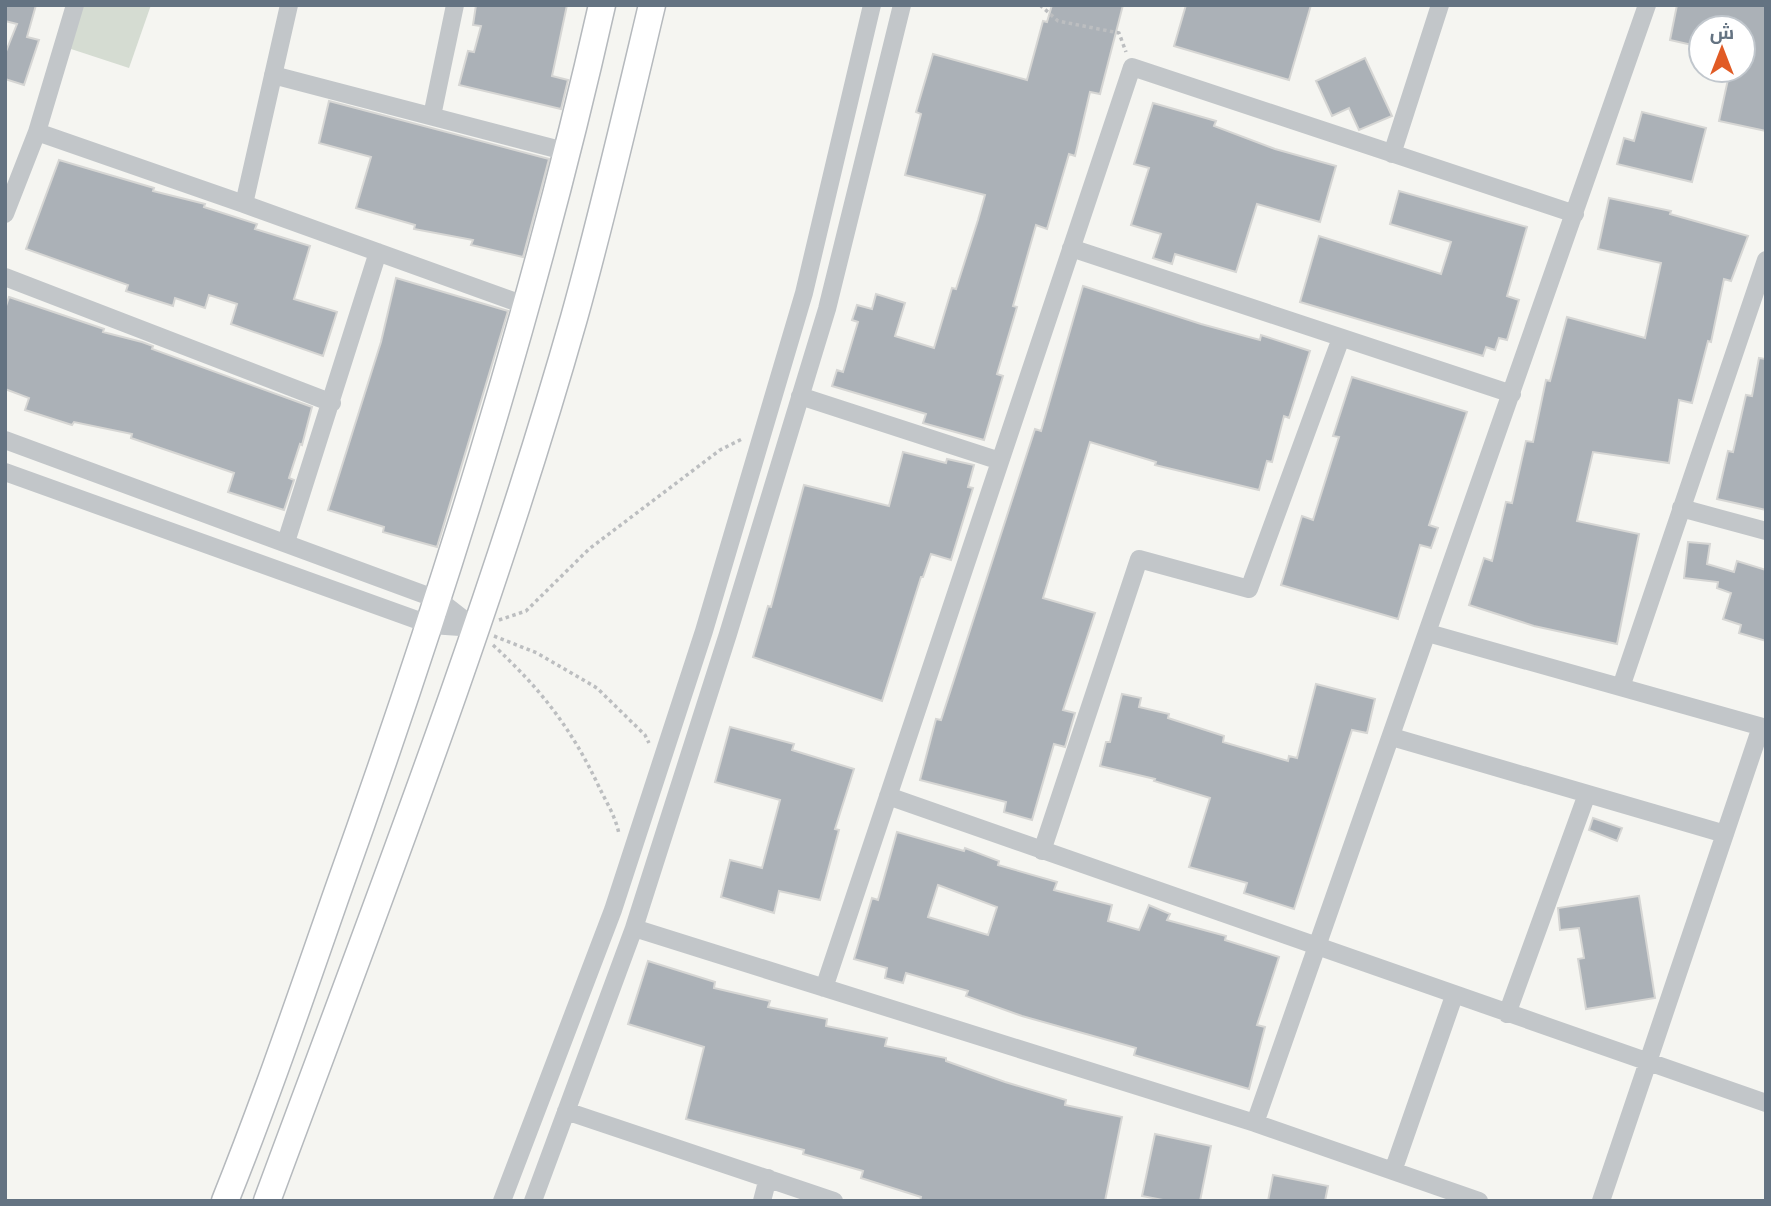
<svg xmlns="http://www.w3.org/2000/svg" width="1771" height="1206" font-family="'Fira Sans',Cairo,sans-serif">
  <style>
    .green { fill: #d5dcd2 }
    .building { fill: #abb1b7; stroke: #d6d6d4; stroke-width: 2; fill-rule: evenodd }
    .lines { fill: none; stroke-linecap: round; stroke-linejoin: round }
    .primary-casing { stroke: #b5b9bd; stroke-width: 29 }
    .path { stroke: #bcbec0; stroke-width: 3.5; stroke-dasharray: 3.5 3.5; stroke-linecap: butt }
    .minor { stroke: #c2c6c9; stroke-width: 18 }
    .primary { stroke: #fff; stroke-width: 26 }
  </style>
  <rect width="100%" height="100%" fill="#f5f5f1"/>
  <!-- green -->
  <path class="green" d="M83,5H151L129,68L68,48Z"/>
  <!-- building -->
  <path class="building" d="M5,5H36L27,37L39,40L24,85L5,79V54L17,24L5,21Z
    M476,5H567L552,76L568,80L561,109L459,85L468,51L474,52L481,26L473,25Z
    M1052,5H1123L1100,94L1090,92L1075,156L1069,154L1047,229L1036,225L1013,306L1017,307L997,374L1003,376L984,440L923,423L926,414L832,386L837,370L843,372L858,322L852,320L857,305L872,309L876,294L905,303L895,336L934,348L952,288L956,289L978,220L985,195L905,175L921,114L916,112L933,54L1027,80L1043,21L1047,22Z
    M1186,5H1311L1289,80L1174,46Z
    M1677,5H1766V131L1719,121L1730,70H1743V28H1701V47L1670,40Z
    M1365,58L1392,116L1359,130L1349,108L1332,116L1316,81Z
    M329,101L549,159L523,257L471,245L473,240L414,229L415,225L356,208L371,157L319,143Z
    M1153,103L1216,121L1214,126L1275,149L1336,166L1320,222L1257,204L1236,272L1175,254L1172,264L1153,258L1161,234L1131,225L1149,168L1134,164Z
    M1642,112L1706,128L1692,182L1617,164L1624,138L1634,141Z
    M59,160L154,188L153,191L205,204L204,207L257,224L255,229L310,246L294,299L337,312L323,356L231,324L237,304L209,295L205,308L175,298L173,306L126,291L128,285L26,249Z
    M1399,191L1527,227L1507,296L1519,300L1507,340L1499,338L1495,350L1486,347L1483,356L1300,302L1319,236L1441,274L1451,242L1390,224Z
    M1609,198L1671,211L1670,214L1748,236L1731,281L1724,279L1711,342L1708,341L1692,403L1679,400L1669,463L1593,452L1577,521L1639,534L1617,644L1534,626L1469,605L1484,558L1492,561L1506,502L1512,503L1526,441L1533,442L1546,380L1550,381L1567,317L1645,338L1661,263L1598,249Z
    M396,278L508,311L437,547L383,532L384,527L328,510L381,342Z
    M1083,286L1201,324L1260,340L1261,335L1310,351L1289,418L1284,416L1272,462L1267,461L1259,490L1155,465L1156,462L1090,442L1043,598L1095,613L1063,710L1075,713L1065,747L1054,744L1032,820L1004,812L1006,802L920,780L936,719L941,720L1035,429L1041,431Z
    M9,297L104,329L103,332L142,342L153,346L152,349L312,407L302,445L300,444L289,478L294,480L284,510L228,492L234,473L131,438L132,434L74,422L72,425L25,410L29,398L5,389V309Z
    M1759,358L1766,359V510L1717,499L1728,451L1733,452L1746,395L1752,396Z
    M1352,377L1467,412L1429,525L1438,528L1431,548L1420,545L1398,619L1281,585L1302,516L1313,520L1339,437L1333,436Z
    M903,452L946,463L947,459L974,465L968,487L973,488L951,560L931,554L923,577H921L882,701L753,657L768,606L771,607L804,485L889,506Z
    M1688,542L1710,544L1707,564L1734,572L1737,561L1766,570V641L1739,633L1741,625L1723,619L1731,593L1717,588L1718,582L1684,578Z
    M1316,684L1375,699L1367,733L1352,730L1294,909L1244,893L1247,883L1189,867L1210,798L1154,781L1155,779L1100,766L1106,742H1110L1122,694L1141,698L1139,707L1169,714L1168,718L1224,736L1223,742L1288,761L1289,756L1297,758Z
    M730,727L794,744L792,750L854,769L835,829L839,830L820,900L779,891L774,913L721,897L730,860L762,868L780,800L715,782Z
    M1593,818L1622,828L1617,841L1589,830Z
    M897,832L964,851L965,848L999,861L998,865L1057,882L1054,890L1112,905L1108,921L1139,930L1149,905L1170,914L1167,920L1226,936L1225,940L1279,957L1257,1025L1265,1027L1249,1089L1134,1055L1136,1048L1022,1016L966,996L968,991L906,973L903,983L885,978L887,968L854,959L872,898L878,900ZM938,885L997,907L988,935L928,917Z
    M1639,896L1655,998L1586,1009L1578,959L1584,958L1579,928L1560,930L1558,908Z
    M648,961L715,982L714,988L770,1001L768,1007L827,1019L826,1026L887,1038L885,1046L946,1058V1061L1005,1082L1066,1100L1065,1105L1122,1117L1105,1201H920L921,1197L861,1178L863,1171L803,1154L804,1150L686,1119L704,1047L628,1024Z
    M1155,1134L1211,1146L1200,1201H1168L1142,1196Z
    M1273,1175L1328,1186L1325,1201H1268Z"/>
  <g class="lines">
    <defs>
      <path id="primary" d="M225,1201C266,1099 301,996 337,893C441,602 534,307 602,5
        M267,1201C375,909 489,617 574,318C603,214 627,110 652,5"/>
    </defs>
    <!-- primary casing -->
    <use href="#primary" class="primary-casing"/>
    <!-- path -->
    <path class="path" d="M1040,5L1058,21L1119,33L1126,52
      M499,620L526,611L589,549L720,450L744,438
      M494,636L537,653L597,688L645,735L649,743
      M493,645C541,689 572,729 600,789C607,803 616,818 619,834"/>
    <!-- minor -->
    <path class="minor" d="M289,5L244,204L527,306
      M273,75L568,152
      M432,116L455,5
      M37,132L244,204
      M1392,154L1440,5
      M5,214L37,132L75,5
      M1071,248L1512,394
      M5,277L332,403
      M800,396L1000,461
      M5,440L439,600L475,628
      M5,472L431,625L475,628
      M1681,508L1766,531
      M286,542L378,252
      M1428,633L1766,728
      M1621,687L1766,260
      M1392,737L1725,834
      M888,796L1766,1103
      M1042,851L1139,559L1249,589L1341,338
      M634,928L1255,1123L1479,1201
      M824,988L1132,67L1575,214
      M1507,1014L1587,794
      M566,1111L834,1201
      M1255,1123L1647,5
      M1393,1171L1454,996
      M502,1201L613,910L704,631L804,293L872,5
      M533,1201L634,928L728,634L827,309L902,5
      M762,1201L768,1178
      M1601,1201L1761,727"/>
    <!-- primary -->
    <use href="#primary" class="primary"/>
  </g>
  <!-- border -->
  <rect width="1771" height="1206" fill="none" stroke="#647382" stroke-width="14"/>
  <!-- north arrow -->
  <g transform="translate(1722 49)"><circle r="33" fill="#ffffff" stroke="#c1c7cd" stroke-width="2"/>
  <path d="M0-5L12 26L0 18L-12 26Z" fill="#e15b25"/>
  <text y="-10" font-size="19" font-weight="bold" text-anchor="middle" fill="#647382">ش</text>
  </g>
</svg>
